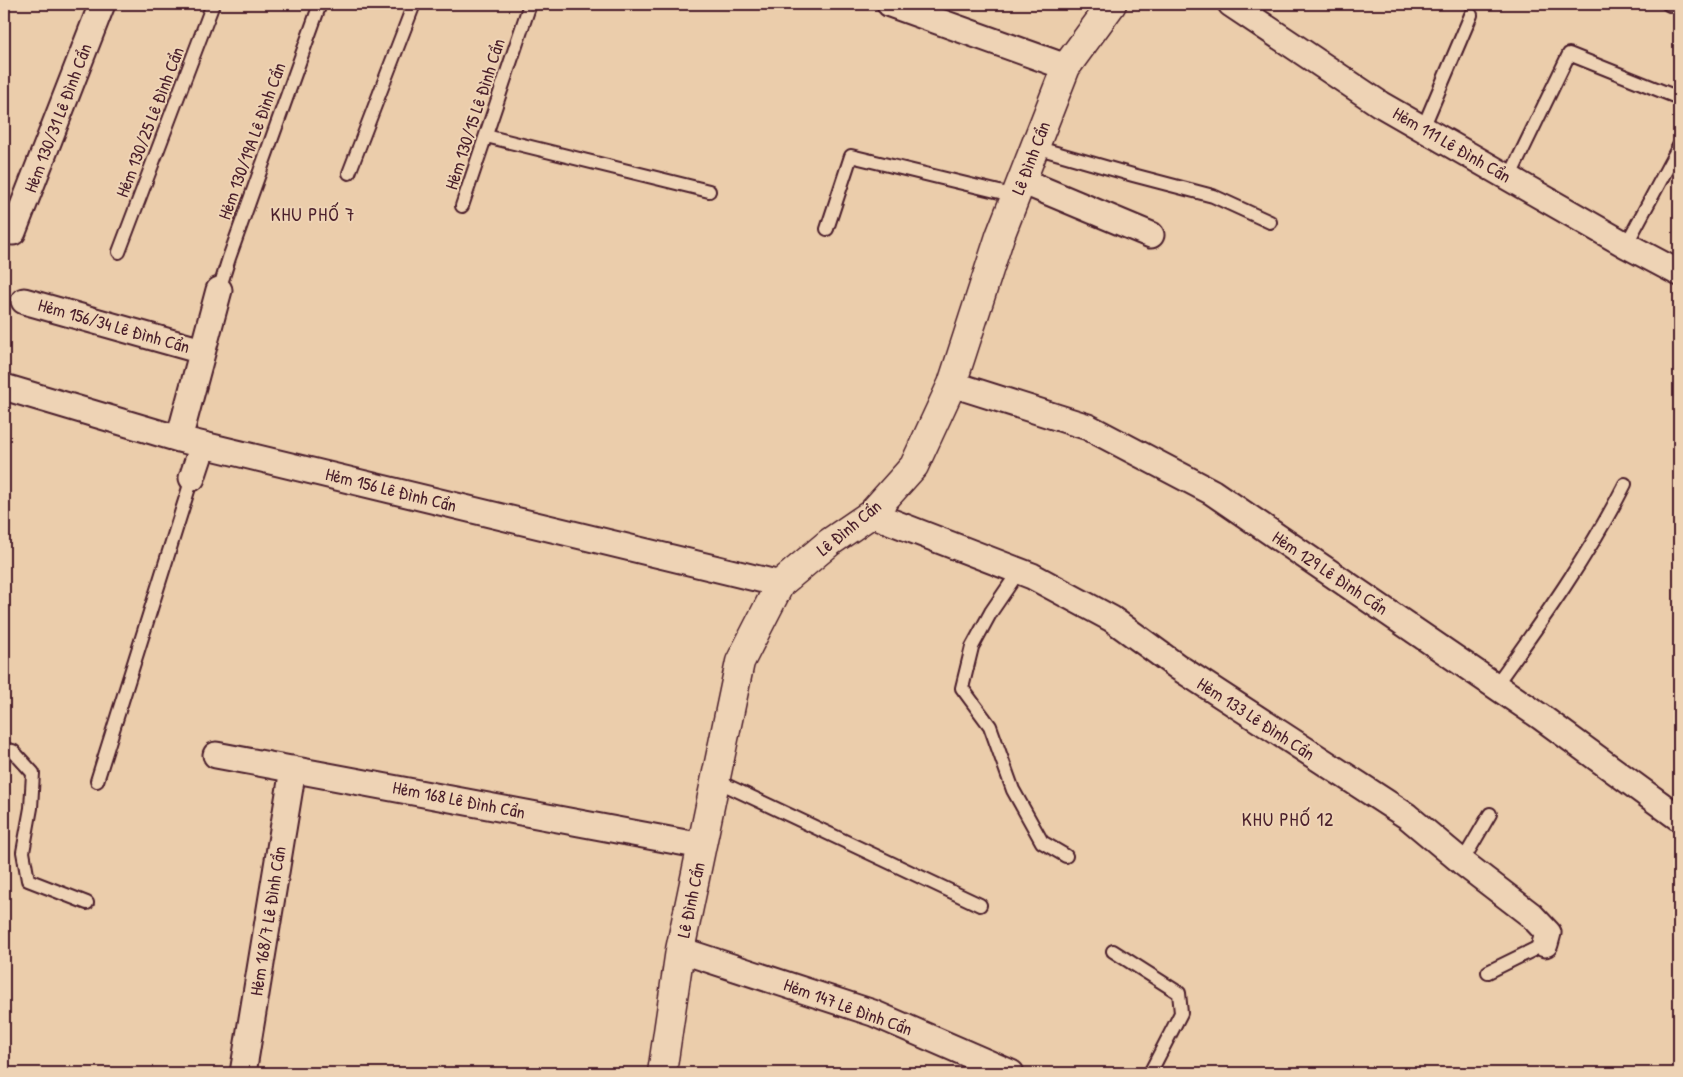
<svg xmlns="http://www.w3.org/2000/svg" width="1683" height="1077" font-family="'Patrick Hand',sans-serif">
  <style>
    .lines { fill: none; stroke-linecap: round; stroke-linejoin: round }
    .service-casing { stroke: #4a1f2b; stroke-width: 16 }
    .minor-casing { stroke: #4a1f2b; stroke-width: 29 }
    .tertiary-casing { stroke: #4a1f2b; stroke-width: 31 }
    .service { stroke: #eed3b5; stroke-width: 12 }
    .minor { stroke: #eed3b5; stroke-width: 25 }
    .tertiary { stroke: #eed3b5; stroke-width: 28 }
    .labels { text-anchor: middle; stroke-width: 4; stroke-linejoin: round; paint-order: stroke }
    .street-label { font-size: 18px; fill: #4a1f2b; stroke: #eed3b5 }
    .neighbourhood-label { font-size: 19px; letter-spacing: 1px; fill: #4a1f2b; stroke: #eed3b5 }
  </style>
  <rect width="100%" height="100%" fill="#ebcdab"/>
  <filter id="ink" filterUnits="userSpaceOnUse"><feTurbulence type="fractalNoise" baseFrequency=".02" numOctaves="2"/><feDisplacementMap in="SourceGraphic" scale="10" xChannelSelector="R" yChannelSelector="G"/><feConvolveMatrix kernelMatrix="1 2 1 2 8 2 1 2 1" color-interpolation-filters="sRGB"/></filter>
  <g filter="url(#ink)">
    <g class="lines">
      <defs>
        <path id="service" d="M1668,4L1670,5
          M1423,128L1471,15
          M486,136L709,191
          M1035,147L1133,175L1213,196L1270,222
          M349,173L414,4
          M1509,178L1569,54L1679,98
          M462,206L530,4
          M827,229L851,156L1016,196
          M1626,245L1679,146
          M119,252L213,4
          M219,290L229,258L320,4
          M1019,571L991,612L972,647L962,688L990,726L1013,790L1042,842L1066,856
          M1495,686C1542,621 1589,555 1625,484
          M4,749L13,751L33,773L31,808L23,852L28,880L87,903
          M715,780L980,905
          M97,781L192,478
          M1462,862L1490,814
          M1113,951L1179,993L1181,1013L1150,1073
          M1488,972L1545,944"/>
        <path id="minor" d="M890,4L1066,67
          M1231,4L1380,104L1626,245L1679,273
          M1022,181L1151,235
          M13,232L102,4
          M24,301L202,351
          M952,384L1088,427L1212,492L1541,717L1679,818
          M4,387L179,439L780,584
          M179,439L219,290
          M192,478L203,445
          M871,514L1032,576L1112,619L1178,667L1407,816L1462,862L1531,915L1548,933L1545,944
          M216,755L702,846
          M680,950L873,1013L1011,1073
          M243,1073L293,769"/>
        <path id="tertiary" d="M662,1073L680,950L740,662L780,584L830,542L871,514L914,466L952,384L1000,236L1066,67L1112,4"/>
      </defs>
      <!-- service casing -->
      <use href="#service" class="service-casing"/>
      <!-- minor casing -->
      <use href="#minor" class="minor-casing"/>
      <!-- tertiary casing -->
      <use href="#tertiary" class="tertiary-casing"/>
      <!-- service -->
      <use href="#service" class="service"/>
      <!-- minor -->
      <use href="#minor" class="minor"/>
      <!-- tertiary -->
      <use href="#tertiary" class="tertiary"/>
    </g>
  </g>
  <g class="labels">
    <!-- street labels -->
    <g class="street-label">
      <text transform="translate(475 114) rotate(-72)" y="6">Hẻm 130/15 Lê Đình Cẩn</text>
      <text transform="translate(58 118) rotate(-69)" y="6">Hẻm 130/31 Lê Đình Cẩn</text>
      <text transform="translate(150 122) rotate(-69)" y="6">Hẻm 130/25 Lê Đình Cẩn</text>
      <text transform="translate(252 141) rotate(-70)" y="6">Hẻm 130/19A Lê Đình Cẩn</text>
      <text transform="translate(1452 145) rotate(30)" y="6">Hẻm 111 Lê Đình Cẩn</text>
      <text transform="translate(1031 158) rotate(-69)" y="6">Lê Đình Cẩn</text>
      <text transform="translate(114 326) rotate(16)" y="6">Hẻm 156/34 Lê Đình Cẩn</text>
      <text transform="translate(391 490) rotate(14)" y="6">Hẻm 156 Lê Đình Cẩn</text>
      <text transform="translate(849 528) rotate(-39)" y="6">Lê Đình Cẩn</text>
      <text transform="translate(1330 573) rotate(34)" y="6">Hẻm 129 Lê Đình Cẩn</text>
      <text transform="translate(1256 719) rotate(33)" y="6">Hẻm 133 Lê Đình Cẩn</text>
      <text transform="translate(459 800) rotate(11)" y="6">Hẻm 168 Lê Đình Cẩn</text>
      <text transform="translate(691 900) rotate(-78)" y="6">Lê Đình Cẩn</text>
      <text transform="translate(268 921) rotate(-81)" y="6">Hẻm 168/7 Lê Đình Cẩn</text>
      <text transform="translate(848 1007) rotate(20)" y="6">Hẻm 147 Lê Đình Cẩn</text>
    </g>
    <!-- neighbourhood labels -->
    <g class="neighbourhood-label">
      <text x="313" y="221">KHU PHỐ 7</text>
      <text x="1288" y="826">KHU PHỐ 12</text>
    </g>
  </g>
  <!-- margin -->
  <rect width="1683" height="1077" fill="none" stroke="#eed3b5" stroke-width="20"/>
  <rect x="10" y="10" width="1663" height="1057" fill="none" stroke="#4a1f2b" stroke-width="2" filter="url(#ink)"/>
</svg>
